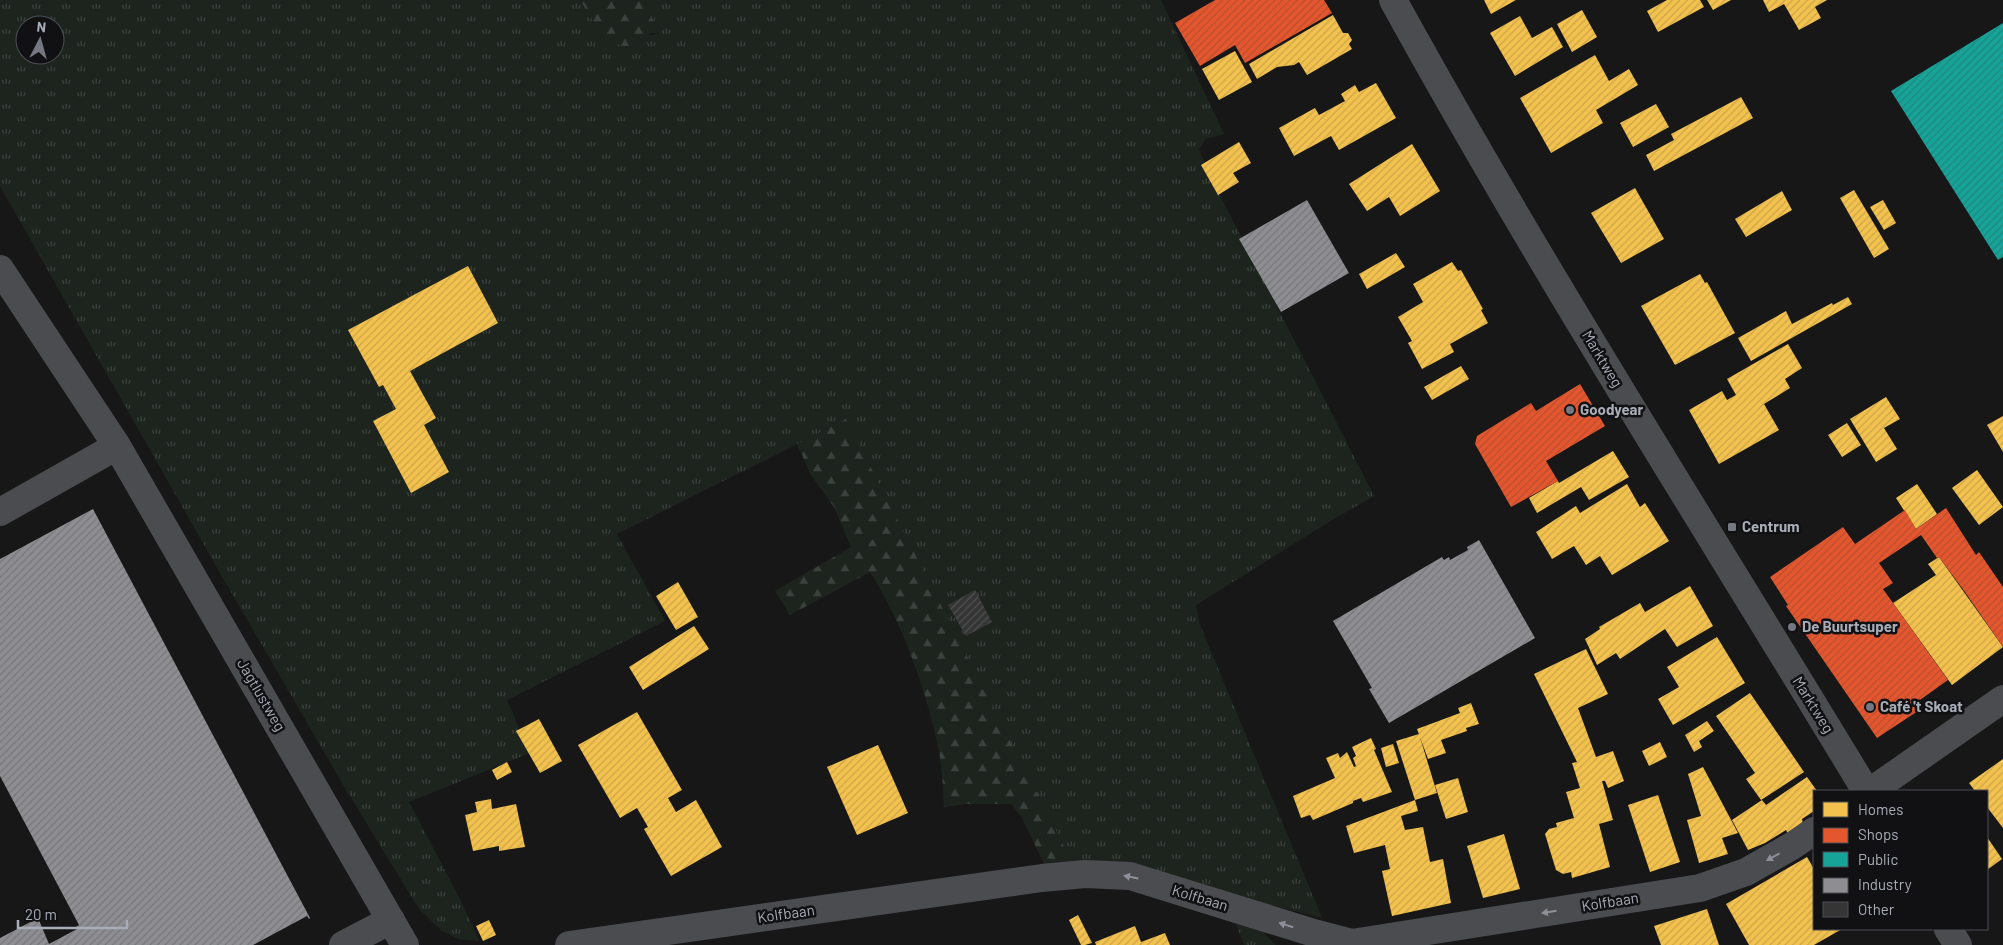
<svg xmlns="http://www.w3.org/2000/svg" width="2003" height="945" font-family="Barlow,sans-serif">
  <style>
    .grass { fill: url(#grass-tufts); fill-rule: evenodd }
    .forest { fill: url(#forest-firs) }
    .homes { fill: url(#homes-hatch) }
    .shops { fill: url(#shops-hatch) }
    .public { fill: url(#public-hatch) }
    .industry { fill: url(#industry-hatch) }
    .building { fill: url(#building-hatch) }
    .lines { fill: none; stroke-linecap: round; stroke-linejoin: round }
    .minor { stroke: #4b4c50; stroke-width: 28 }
    .oneway { fill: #8c9099 }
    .poi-dot { fill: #757880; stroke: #111113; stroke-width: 2 }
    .labels { text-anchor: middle; stroke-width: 5; stroke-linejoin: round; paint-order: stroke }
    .street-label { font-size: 15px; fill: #a8adb8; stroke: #111113 }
    .poi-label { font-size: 15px; font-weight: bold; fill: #a8adb8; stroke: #111113; text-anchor: start }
  </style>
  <defs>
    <pattern id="grass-tufts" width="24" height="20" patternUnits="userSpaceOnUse" patternTransform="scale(1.25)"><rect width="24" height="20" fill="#1d241e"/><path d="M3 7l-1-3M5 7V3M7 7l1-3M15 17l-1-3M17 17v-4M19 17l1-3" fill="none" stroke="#3b413d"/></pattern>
    <pattern id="forest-firs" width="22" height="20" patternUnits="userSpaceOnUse" patternTransform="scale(1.25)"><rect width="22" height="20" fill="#1d241e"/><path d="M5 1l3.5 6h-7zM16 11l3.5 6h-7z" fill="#3b413d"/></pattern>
    <pattern id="homes-hatch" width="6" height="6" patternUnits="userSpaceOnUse" patternTransform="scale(1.25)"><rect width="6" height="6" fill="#f2c14e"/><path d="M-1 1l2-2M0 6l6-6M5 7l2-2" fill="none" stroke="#cca549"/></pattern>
    <pattern id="shops-hatch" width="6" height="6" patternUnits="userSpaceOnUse" patternTransform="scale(1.25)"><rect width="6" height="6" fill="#e4572e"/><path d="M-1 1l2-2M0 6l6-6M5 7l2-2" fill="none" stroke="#b84e30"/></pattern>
    <pattern id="public-hatch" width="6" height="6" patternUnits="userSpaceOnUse" patternTransform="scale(1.25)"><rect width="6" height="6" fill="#17a398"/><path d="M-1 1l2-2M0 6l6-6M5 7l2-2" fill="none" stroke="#1e8780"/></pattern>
    <pattern id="industry-hatch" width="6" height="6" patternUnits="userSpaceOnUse" patternTransform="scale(1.25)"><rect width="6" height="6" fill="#8d8d92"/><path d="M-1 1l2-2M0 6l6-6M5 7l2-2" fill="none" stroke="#76777b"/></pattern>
    <pattern id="building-hatch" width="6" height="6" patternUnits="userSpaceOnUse" patternTransform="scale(1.25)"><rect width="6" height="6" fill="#353536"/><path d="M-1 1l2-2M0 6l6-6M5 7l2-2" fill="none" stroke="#4f5051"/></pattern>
  </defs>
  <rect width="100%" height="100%" fill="#171717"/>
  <!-- grass -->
  <path class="grass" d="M0,0H580L607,43L661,33L641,0H1161L1224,134L1206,139L1199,149L1207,170L1374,496L1332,520L1196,605L1200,625L1322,918L1192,885L1073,864L846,420L617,534L665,621L507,700L530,753L409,802L461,901L479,941L459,939L442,931L419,909L345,788L224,580L0,186ZM25,25H55V55H25Z
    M1235,922L1260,930L1276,945H1244Z"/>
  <!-- forest -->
  <path class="forest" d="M580,0H641L661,33H651L634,47L607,43Z
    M846,419L1073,864L1046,868L1021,816L1011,804H966L944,807C943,787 942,766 938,746C925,687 903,624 870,572L790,615L775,591L851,547L834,507L811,475L797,444Z"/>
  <!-- homes -->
  <path class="homes" d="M1484,0H1516L1491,14Z
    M1667,0H1700L1704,7L1658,32L1647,11Z
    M1707,0H1731L1713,10Z
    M1763,0H1827L1815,7L1821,18L1799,30L1784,4L1769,12Z
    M1582,10L1597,37L1572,52L1557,24Z
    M1333,15L1343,33H1348L1352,40L1349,44L1352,49L1307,75L1299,62L1294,65L1277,67L1257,79L1249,64Z
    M1520,16L1532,38L1552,27L1563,47L1515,76L1490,33Z
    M1235,51L1252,82L1219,100L1202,69Z
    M1595,55L1609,81L1629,69L1638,85L1596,110L1603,123L1551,153L1520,98Z
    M1376,83L1396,118L1339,150L1331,136L1294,156L1279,128L1315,108L1319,115L1345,101L1341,94L1355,85L1359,92Z
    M1741,97L1753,118L1654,171L1646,155L1674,140L1671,134Z
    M1656,104L1669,127L1633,147L1620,123Z
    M1239,142L1251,163L1233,173L1239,182L1218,195L1201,165Z
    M1412,144L1440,191L1400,216L1389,197L1367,211L1349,184Z
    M1635,188L1664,239L1621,263L1591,213Z
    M1854,190L1889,249L1874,258L1840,198Z
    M1782,191L1792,210L1746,237L1735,219Z
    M1883,200L1896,223L1884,230L1870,207Z
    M1396,253L1405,267L1367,289L1359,274Z
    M1452,262L1458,271L1461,270L1483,309L1481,310L1488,323L1450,344L1454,352L1422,369L1408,343L1412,341L1398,317L1423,302L1413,284Z
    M468,266L498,323L410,371L436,418L424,425L449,472L411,493L373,421L396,409L383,385L379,387L348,330Z
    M1700,274L1705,283L1707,282L1735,333L1675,365L1641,306Z
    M1848,297L1852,304L1751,361L1738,338L1786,311L1792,324L1832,303L1833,305Z
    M1788,344L1802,368L1785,379L1790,388L1764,404L1779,430L1719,464L1689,410L1722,391L1727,400L1736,395L1727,379Z
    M1461,366L1469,379L1432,400L1424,387Z
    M1886,397L1900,419L1884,428L1897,449L1876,462L1850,419Z
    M2003,416V452L1987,425Z
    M1847,423L1861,445L1842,457L1828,435Z
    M1613,451L1629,477L1589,500L1581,487L1537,513L1529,498L1558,481L1559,483Z
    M1977,470L2003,507L1979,525L1952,488Z
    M1627,484L1640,507L1645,503L1669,541L1612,575L1600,556L1586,565L1574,546L1552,559L1536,532L1576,506L1580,513Z
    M1917,484L1937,514L1916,529L1896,498Z
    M1939,557L2003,647L1952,685L1893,603L1936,575L1928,564Z
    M678,582L698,617L676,630L656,596Z
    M1690,586L1713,626L1677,647L1665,629L1620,659L1616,653L1597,665L1585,639L1600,629L1599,627L1640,603L1645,612Z
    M694,626L709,649L643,690L629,667Z
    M1717,637L1745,683L1673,725L1658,699L1679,687L1667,667Z
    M1586,649L1608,694L1578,708L1596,757L1613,751L1624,781L1608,788L1605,781H1602L1613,820L1599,824L1610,867L1572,878L1571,872L1563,874L1556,870L1545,834L1549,829L1557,827L1556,823L1574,818L1566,792L1580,788L1572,763L1577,762L1534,674Z
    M1750,693L1804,772L1761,800L1746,779L1755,773L1716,716Z
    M1471,703L1479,724L1466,728L1467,731L1441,740L1446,753L1428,759L1417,729L1460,713L1458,708Z
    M637,712L682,790L668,798L676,812L696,800L722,847L671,876L644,829L648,827L637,808L620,818L578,745Z
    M539,719L562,761L540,773L516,731Z
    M1707,721L1714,731L1699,741L1702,747L1694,752L1685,735Z
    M1419,734L1437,793L1415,800L1396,741Z
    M1371,738L1376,749L1374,750L1392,792L1363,802L1361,798L1353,801V803L1313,820L1310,815L1301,818L1293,796L1335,778L1326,758L1338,753L1340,758L1347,752L1354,767L1356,766L1353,758L1356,756L1352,747Z
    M1660,742L1667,757L1649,766L1642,751Z
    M1393,744L1399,763L1386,767L1381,748Z
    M878,745L908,813L857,835L827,767Z
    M2003,759V828L1987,807V791H1975L1969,783Z
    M507,762L512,772L497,780L492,770Z
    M1703,767L1738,833L1722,838L1728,854L1699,863L1687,820L1701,816L1688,774Z
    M1807,777L1817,791H1814V811L1802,819L1803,824L1788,834L1786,830L1765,843L1748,850L1732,820L1762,800L1766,805Z
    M1458,778L1468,812L1446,819L1435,785Z
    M1658,795L1680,862L1650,872L1628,805Z
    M491,799L492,809L516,804L525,847L499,851V846L473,851L465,815L477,812L475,802Z
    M1415,800L1418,811L1401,816L1405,830L1423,827L1430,862L1443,859L1451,903L1392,916L1382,871L1390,869L1385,845L1354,853L1346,826Z
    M1504,834L1520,889L1483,898L1467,846Z
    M1987,837L2002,859L1987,870Z
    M1807,857L1814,869V929H1842L1814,945H1749L1726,904Z
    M1707,909L1719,945H1661L1654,926Z
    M1078,915L1092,943L1085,945H1081L1069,920Z
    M489,920L496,935L483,941L476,926Z
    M1135,926L1141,942L1165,933L1170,945H1096L1095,942Z"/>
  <!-- shops -->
  <path class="shops" d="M1215,0H1324L1332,13L1245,63L1235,45L1200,66L1175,23Z
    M1580,384L1605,426L1546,461L1558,481L1511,507L1475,444L1477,436L1531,403L1536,411Z
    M1946,508L1976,555L1979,552L2003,587V647L1965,592L1939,557L1937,558L1921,535L1879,563L1893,583L1883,589L1948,680L1917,702L1921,709L1877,738L1786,606L1788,605L1770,577L1843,527L1855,544L1905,510L1916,529Z"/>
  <!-- public -->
  <path class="public" d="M2003,23V257L1998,260L1891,91Z"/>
  <!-- industry -->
  <path class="industry" d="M1307,200L1349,273L1281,312L1239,239Z
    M93,509L310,918L309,919L307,916L253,945H0V938L38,918L49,944L77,929L76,927L79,925L0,776V559Z
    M1479,540L1535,638L1389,723L1369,689L1372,688L1333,621L1442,557L1444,560L1449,557L1450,560L1468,550L1467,547Z"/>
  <!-- building -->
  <path class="building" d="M975,590L992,622L966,636L948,605Z"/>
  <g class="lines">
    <!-- minor -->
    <path class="minor" d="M1393,0C1541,269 1707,528 1866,791
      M0,269L117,446L405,945
      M0,512L117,446
      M1871,791L2003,699
      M1948,929L1958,945
      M343,945L391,920
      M569,945L1042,878L1085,874L1130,876L1314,933L1352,943L1700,888L1746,872L1792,846L1814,831"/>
  </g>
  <!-- one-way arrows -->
  <defs><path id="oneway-solid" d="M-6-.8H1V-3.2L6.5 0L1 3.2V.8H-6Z" transform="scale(1.25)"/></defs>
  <g class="oneway">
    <use href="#oneway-solid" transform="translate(1773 857) rotate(151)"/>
    <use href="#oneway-solid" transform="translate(1131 877) rotate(-169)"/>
    <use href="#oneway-solid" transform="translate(1549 912) rotate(171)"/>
    <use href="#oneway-solid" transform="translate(1286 925) rotate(-163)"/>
  </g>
  <!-- markers -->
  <g class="poi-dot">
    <circle cx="1570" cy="410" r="5"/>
    <rect x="1727" y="522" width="10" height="10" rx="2.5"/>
    <circle cx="1792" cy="627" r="5"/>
    <circle cx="1870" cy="707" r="5"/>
  </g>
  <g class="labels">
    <!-- street labels -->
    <g class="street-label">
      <text transform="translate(1602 359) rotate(59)" y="5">Marktweg</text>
      <text transform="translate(261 695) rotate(60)" y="5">Jagtlustweg</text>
      <text transform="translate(1813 705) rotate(58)" y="5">Marktweg</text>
      <text transform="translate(1200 898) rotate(17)" y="5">Kolfbaan</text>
      <text transform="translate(1610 902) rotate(-9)" y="5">Kolfbaan</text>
      <text transform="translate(786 914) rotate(-8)" y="5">Kolfbaan</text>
    </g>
    <!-- poi labels -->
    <g class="poi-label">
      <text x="1580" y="415">Goodyear</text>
      <text x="1742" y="532">Centrum</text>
      <text x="1802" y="632">De Buurtsuper</text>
      <text x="1880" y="712">Café 't Skoat</text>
    </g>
  </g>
  <!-- legend -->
  <rect x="1813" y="790" width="175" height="140" fill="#111113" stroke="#4d4f55"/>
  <rect x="1823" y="802" width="25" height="15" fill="#f2c14e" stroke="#4d4f55"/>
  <text x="1858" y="815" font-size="15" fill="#a8adb8">Homes</text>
  <rect x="1823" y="828" width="25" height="15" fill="#e4572e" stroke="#4d4f55"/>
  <text x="1858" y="840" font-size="15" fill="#a8adb8">Shops</text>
  <rect x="1823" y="852" width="25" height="15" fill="#17a398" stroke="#4d4f55"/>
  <text x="1858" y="865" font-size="15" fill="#a8adb8">Public</text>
  <rect x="1823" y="878" width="25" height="15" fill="#8d8d92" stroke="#4d4f55"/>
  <text x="1858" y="890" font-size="15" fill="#a8adb8">Industry</text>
  <rect x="1823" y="902" width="25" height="15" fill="#353536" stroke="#4d4f55"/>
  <text x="1858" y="915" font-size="15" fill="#a8adb8">Other</text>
  <!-- north arrow -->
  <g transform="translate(40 40) rotate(6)"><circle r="24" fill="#111113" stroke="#4d4f55"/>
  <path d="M0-4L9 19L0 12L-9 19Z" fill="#757880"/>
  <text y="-8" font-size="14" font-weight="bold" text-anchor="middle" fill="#a8adb8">N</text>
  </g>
  <!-- scale -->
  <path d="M18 920v8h109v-8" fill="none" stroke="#a8adb8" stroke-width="2.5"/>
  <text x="25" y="920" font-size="15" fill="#a8adb8" stroke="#111113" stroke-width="4" paint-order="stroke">20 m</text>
</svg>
